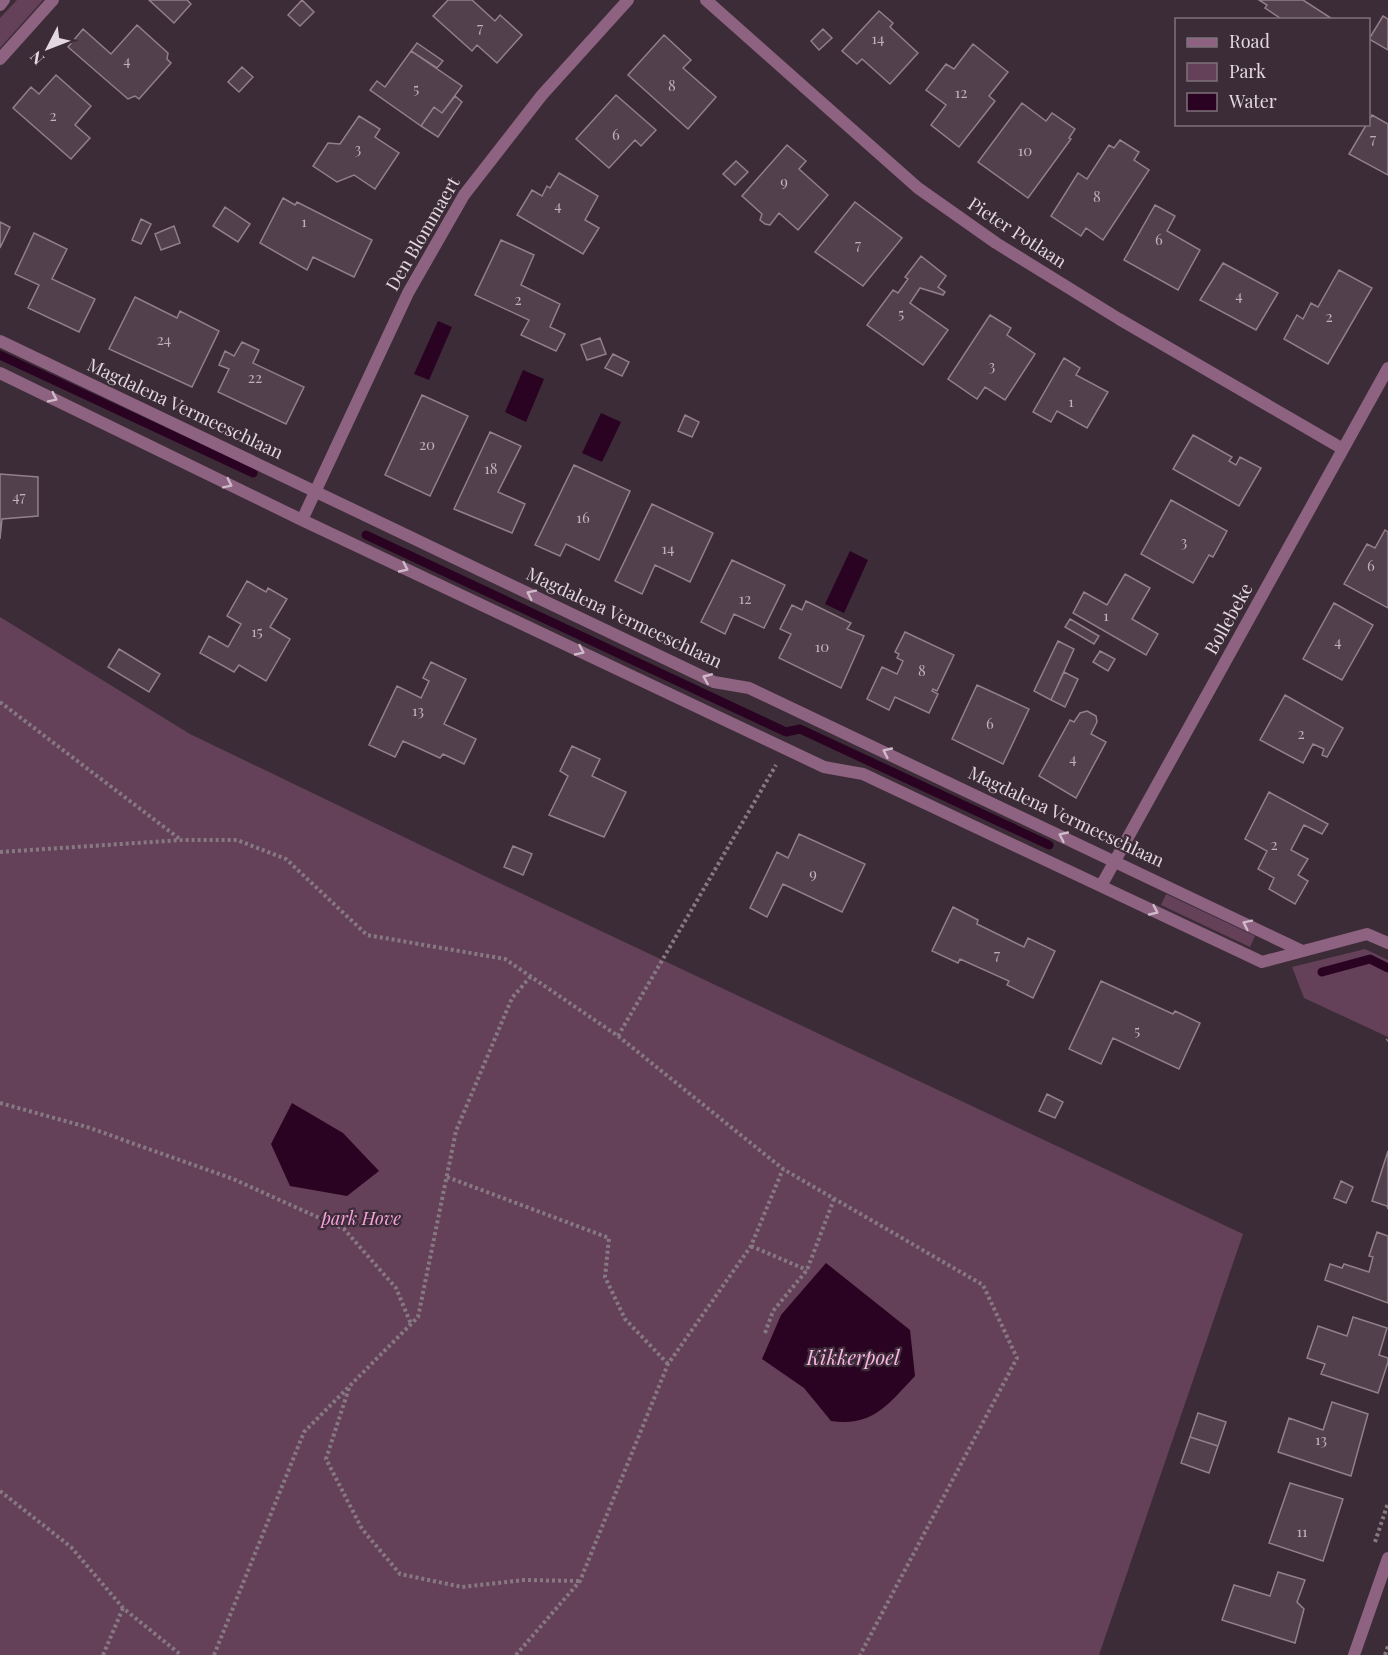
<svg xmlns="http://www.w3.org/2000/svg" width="1388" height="1655" font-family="'Playfair Display',serif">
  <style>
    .green { fill: #644159 }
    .water { fill: #2b0322 }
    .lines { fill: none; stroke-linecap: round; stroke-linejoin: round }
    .stream { stroke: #2b0322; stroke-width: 9 }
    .building { fill: #52414c; stroke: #927f8b; stroke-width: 1.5 }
    .path { stroke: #877982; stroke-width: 4; stroke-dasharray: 3 3; stroke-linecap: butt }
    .street { stroke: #8e6281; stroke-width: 12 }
    .oneway { stroke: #cebac8 }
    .labels { text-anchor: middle; stroke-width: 4.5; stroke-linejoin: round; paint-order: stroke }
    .number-label { font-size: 15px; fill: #bfb2ba }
    .street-label { font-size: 18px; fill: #e3d8df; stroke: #3c2c37 }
    .park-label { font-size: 18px; font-style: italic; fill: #f9a0df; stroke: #3c2c37 }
    .water-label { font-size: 20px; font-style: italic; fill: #fcb4e6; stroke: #3c2c37 }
  </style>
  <rect width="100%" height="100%" fill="#3c2c37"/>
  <!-- green -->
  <path class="green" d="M17,0H43L0,48V18Z
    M0,617L190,734L493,880L1243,1234L1099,1655H0Z
    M1166,894L1255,936L1250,947L1161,905Z
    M1365,949L1388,960V1037L1304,998L1292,967Z"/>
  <!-- water -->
  <path class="water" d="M438,321L452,327L429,380L414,374Z
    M523,370L544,379L526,422L505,412Z
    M601,413L621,422L602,462L582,453Z
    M850,551L868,560L844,613L825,604Z
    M292,1103L343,1133L379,1171L347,1196L290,1186L271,1144Z
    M826,1263L910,1330L915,1376C888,1404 874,1427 831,1421L804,1388L762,1359L781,1315Z"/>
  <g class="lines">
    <!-- stream -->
    <path class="stream" d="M0,355L253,473
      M366,535L786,732L800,729L1049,845
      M1322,972L1370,959L1388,968"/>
  </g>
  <!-- building -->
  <path class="building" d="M149,0H187L191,4L174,23Z
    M302,0L314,12L300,26L288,15Z
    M448,0H472L495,21L500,15L522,35L497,63L477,45L472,51L433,16Z
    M1259,0H1303L1331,18L1283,20L1265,8L1267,5Z
    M879,11L893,23L890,27L918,53L890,84L862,59L857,64L842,51Z
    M1383,16L1388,19V50L1369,39Z
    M137,25L168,53L167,59L171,63L139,99L135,96L128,99L68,47L83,29L111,54Z
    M823,29L832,38L819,50L811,41Z
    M664,35L691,60L683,68L716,97L688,129L628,75Z
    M417,43L443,61L437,68L411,51Z
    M973,44L1008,72L989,96L995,101L959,147L931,125L946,105L926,90L946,64L954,69Z
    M411,51L462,86L442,113L434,107L421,126L370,90L377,81L385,87Z
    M242,67L253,77L239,92L228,82Z
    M56,75L91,106L75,125L90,138L71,159L13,108L31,87L39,94Z
    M616,95L656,130L641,146L635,140L609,168L576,139Z
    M455,96L462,102L438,137L421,126L434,107L442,113Z
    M1022,103L1046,121L1052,113L1075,129L1069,138L1071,139L1028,198L978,162Z
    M1372,115L1388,124V175L1349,154Z
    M359,116L380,129L375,137L399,153L375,189L354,175L337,182L313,166L328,143L340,144Z
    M1120,140L1139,152L1134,160L1149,170L1103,240L1086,228L1081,236L1051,216L1078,173L1087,179L1109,145L1114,148Z
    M787,145L806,161L799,169L828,195L798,230L779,213L770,225L765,224L760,220L762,214L742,196Z
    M736,161L748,172L735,185L723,174Z
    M559,173L598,196L585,220L599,228L583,254L517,215L532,190L542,196L547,186L550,188Z
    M283,198L295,205L297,202L372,240L354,277L313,257L307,270L260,243Z
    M855,202L902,238L863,286L815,252Z
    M1155,205L1175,216L1167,231L1200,250L1178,290L1124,260Z
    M225,207L250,224L238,242L213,226Z
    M141,219L151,224L141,244L132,240Z
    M0,222L10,227L0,248Z
    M174,226L180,243L161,250L155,234Z
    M34,233L67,249L52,279L95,299L79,332L28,308L39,285L15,274Z
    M501,240L534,255L521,285L560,304L550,327L565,334L556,351L521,335L529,320L475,295Z
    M921,256L946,276L938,287L945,292L943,295L920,288L910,303L948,330L923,365L867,325L893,290L898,293L908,279L905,277Z
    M1223,263L1278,293L1256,330L1200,300Z
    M1339,270L1372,288L1328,364L1284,339L1297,315L1303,319L1311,303L1318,307Z
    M135,297L177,318L180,311L219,331L192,387L109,349Z
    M990,315L1011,328L1007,335L1035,354L1005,400L985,387L977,399L948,379Z
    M600,338L606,354L587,360L581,345Z
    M242,342L259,350L253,363L304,387L286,424L218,392L229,369L219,365L225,351L234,356Z
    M613,354L629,362L622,376L605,368Z
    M1064,358L1080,368L1076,375L1108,392L1087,428L1057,411L1051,422L1033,412Z
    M422,395L468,416L430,496L385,475Z
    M685,415L699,422L692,437L678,431Z
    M490,432L521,446L498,492L525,504L512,533L454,509Z
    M1193,435L1232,457L1229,461L1236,465L1240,457L1261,468L1239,506L1173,469Z
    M574,465L630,491L599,560L566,544L560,556L535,545Z
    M0,474L38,477V516L2,519L0,539Z
    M1171,500L1227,531L1213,557L1209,555L1193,583L1141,554Z
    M652,504L713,533L690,582L655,565L642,594L615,581Z
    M1385,530L1388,532V608L1344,584L1367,544L1375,548Z
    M732,560L785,585L764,628L734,614L725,634L701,622Z
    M1125,574L1150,588L1132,619L1158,634L1146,655L1073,613L1084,592L1107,605Z
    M247,581L266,592L268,588L287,599L270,627L290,639L266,681L239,665L234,672L200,653L209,636L228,647L241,624L227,616Z
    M806,601L851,623L847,629L864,636L841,688L779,658L791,634L780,629L792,605L802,610Z
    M1334,603L1373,625L1342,680L1303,659Z
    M1070,619L1099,636L1094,644L1065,627Z
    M905,632L954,655L937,691L933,689L932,691L938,694L929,713L895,697L889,710L867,699L882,667L897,674L903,661L897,658L899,654L895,652Z
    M1058,641L1074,649L1051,700L1034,691Z
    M119,649L160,674L149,692L108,667Z
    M1100,651L1115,659L1108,671L1093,662Z
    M431,662L466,679L444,724L476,739L464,764L443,754L440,758L403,741L395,757L369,745L397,686L421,698L429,681L423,678Z
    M1064,672L1078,679L1065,707L1051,700Z
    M977,685L1029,709L1003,764L952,739Z
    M1285,695L1343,728L1327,757L1322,755L1324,749L1313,744L1303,763L1260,740Z
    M1087,711L1096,716L1097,722L1091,734L1106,742L1076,798L1039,776L1070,720L1074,722L1080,713Z
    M572,746L600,759L592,776L626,792L604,837L549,815L568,776L560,771Z
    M1269,792L1328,824L1322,834L1304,825L1291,850L1308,859L1298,875L1308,881L1295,904L1269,889L1274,878L1258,869L1267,851L1245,839Z
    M799,834L865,864L842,912L783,884L767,917L750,908L777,852L788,858Z
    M513,846L532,854L523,875L504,867Z
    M953,907L978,920L977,924L1024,947L1028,938L1055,951L1033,998L1007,985L1009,981L960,959L958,963L932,951Z
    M1101,981L1173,1014L1175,1011L1200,1023L1179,1069L1113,1038L1101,1064L1069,1049Z
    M1047,1094L1063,1102L1055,1118L1039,1111Z
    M1388,1151V1209L1387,1206L1372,1201Z
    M1341,1181L1353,1187L1346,1203L1334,1198Z
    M1377,1232L1388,1236V1303L1325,1280L1330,1264L1342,1268L1344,1264L1369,1272L1373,1257L1369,1256Z
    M1353,1317L1387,1328L1379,1355L1388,1358V1362L1378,1393L1321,1374L1325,1364L1307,1358L1318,1326L1347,1336Z
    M1332,1402L1368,1414L1351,1476L1278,1452L1289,1418L1323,1430Z
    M1198,1413L1226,1422L1218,1446L1190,1437Z
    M1190,1437L1218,1446L1209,1473L1181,1463Z
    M1290,1483L1343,1499L1323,1561L1269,1543Z
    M1278,1572L1305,1580L1297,1602L1304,1609L1295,1643L1222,1620L1234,1585L1270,1596Z"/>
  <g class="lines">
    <!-- path -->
    <path class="path" d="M0,702L181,840
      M0,852L182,840H237L286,859L367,935L505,959L618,1036L783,1169L983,1285L1017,1358L860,1655
      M618,1036L776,765
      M1387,1041L1388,1040
      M0,1103L87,1127L233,1179L344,1229L396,1288L411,1324
      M447,1177L609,1238L605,1277L625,1319L668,1364
      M751,1246L807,1270
      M765,1333L773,1311L807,1270L834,1199
      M349,1388L326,1459L362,1529L400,1574L462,1587L524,1580L580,1581
      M0,1491L71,1547L123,1608L181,1655
      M1375,1542L1388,1503
      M103,1655L123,1608
      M214,1655L304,1432L418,1317L456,1131L512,998L531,976
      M516,1655L580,1581L668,1364L751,1246L783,1169
      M1385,1655L1388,1646"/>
    <!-- street -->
    <path class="street" d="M706,0L918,188L996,243L1119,319L1343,449
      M0,5L4,0
      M0,59L53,0
      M0,341L714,682L749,688L1300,950
      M0,373L302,520L824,767L863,774L1262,962L1367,934L1388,943
      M302,520L408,293L464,195L542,95L628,0
      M1101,886L1388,368
      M1354,1655L1388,1558"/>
  </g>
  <!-- one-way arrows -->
  <defs><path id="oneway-chevron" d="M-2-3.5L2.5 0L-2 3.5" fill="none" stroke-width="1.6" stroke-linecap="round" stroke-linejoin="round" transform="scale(1.5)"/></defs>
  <g class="oneway">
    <use href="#oneway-chevron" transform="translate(53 398) rotate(26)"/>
    <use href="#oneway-chevron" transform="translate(228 484) rotate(26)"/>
    <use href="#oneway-chevron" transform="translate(404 568) rotate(25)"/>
    <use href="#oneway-chevron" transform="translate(531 594) rotate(-154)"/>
    <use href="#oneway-chevron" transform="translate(580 651) rotate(25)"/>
    <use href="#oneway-chevron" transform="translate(707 678) rotate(-157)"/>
    <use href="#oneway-chevron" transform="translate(887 752) rotate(-155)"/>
    <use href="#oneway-chevron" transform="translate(1063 836) rotate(-155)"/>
    <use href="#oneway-chevron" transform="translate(1154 911) rotate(25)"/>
    <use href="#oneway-chevron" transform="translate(1247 924) rotate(-154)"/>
  </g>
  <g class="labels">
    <!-- number labels -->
    <g class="number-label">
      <text x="480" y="33">7</text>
      <text x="878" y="44">14</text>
      <text x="127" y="66">4</text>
      <text x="672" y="91">8</text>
      <text x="416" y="94">5</text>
      <text x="961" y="98">12</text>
      <text x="53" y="121">2</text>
      <text x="616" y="140">6</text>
      <text x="1373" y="144">7</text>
      <text x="358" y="154">3</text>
      <text x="1025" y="156">10</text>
      <text x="784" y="187">9</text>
      <text x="1097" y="202">8</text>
      <text x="558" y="211">4</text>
      <text x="304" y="227">1</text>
      <text x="1159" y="245">6</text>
      <text x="858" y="250">7</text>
      <text x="1239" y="301">4</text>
      <text x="518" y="305">2</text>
      <text x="901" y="319">5</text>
      <text x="1329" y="322">2</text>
      <text x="164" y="345">24</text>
      <text x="992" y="371">3</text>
      <text x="255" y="383">22</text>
      <text x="1071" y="407">1</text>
      <text x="427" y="450">20</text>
      <text x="491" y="474">18</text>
      <text x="19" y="502">47</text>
      <text x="583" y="523">16</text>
      <text x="1184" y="547">3</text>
      <text x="668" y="554">14</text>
      <text x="1371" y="571">6</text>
      <text x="745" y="604">12</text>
      <text x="1106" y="621">1</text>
      <text x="257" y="637">15</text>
      <text x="1338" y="647">4</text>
      <text x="822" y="652">10</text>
      <text x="922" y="676">8</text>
      <text x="418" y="716">13</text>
      <text x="990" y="729">6</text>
      <text x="1301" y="739">2</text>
      <text x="1073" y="764">4</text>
      <text x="1274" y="850">2</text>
      <text x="813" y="879">9</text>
      <text x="997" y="960">7</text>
      <text x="1137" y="1036">5</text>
      <text x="1321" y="1445">13</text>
      <text x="1302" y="1537">11</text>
    </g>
    <!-- street labels -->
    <g class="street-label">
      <text transform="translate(1017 233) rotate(33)" y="6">Pieter Potlaan</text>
      <text transform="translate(423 234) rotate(-60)" y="6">Den Blommaert</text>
      <text transform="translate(185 409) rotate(25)" y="6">Magdalena Vermeeschlaan</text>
      <text transform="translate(624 618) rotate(25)" y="6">Magdalena Vermeeschlaan</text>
      <text transform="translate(1229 619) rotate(-61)" y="6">Bollebeke</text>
      <text transform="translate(1066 817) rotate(25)" y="6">Magdalena Vermeeschlaan</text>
    </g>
    <!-- park labels -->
    <g class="park-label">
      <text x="361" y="1225">park Hove</text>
    </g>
    <!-- water labels -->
    <g class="water-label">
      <text x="853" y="1365">Kikkerpoel</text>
    </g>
  </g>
  <!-- legend -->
  <rect x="1175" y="18" width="195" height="108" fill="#3c2c37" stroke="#7f717a" stroke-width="1.5"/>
  <rect x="1187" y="38" width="30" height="9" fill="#8e6281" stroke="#7f717a" stroke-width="1.5"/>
  <text x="1229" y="48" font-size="18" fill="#e3d8df">Road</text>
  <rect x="1187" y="63" width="30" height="18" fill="#644159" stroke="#7f717a" stroke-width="1.5"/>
  <text x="1229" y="78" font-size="18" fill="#e3d8df">Park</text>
  <rect x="1187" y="93" width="30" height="18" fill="#2b0322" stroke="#7f717a" stroke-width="1.5"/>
  <text x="1229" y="108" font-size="18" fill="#e3d8df">Water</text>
  <!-- north arrow -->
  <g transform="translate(48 48) rotate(228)" stroke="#3c2c37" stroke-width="4.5" paint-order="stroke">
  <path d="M0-4.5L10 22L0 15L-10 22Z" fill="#e3d8df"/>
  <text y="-9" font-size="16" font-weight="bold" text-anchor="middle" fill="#e3d8df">N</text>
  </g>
</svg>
